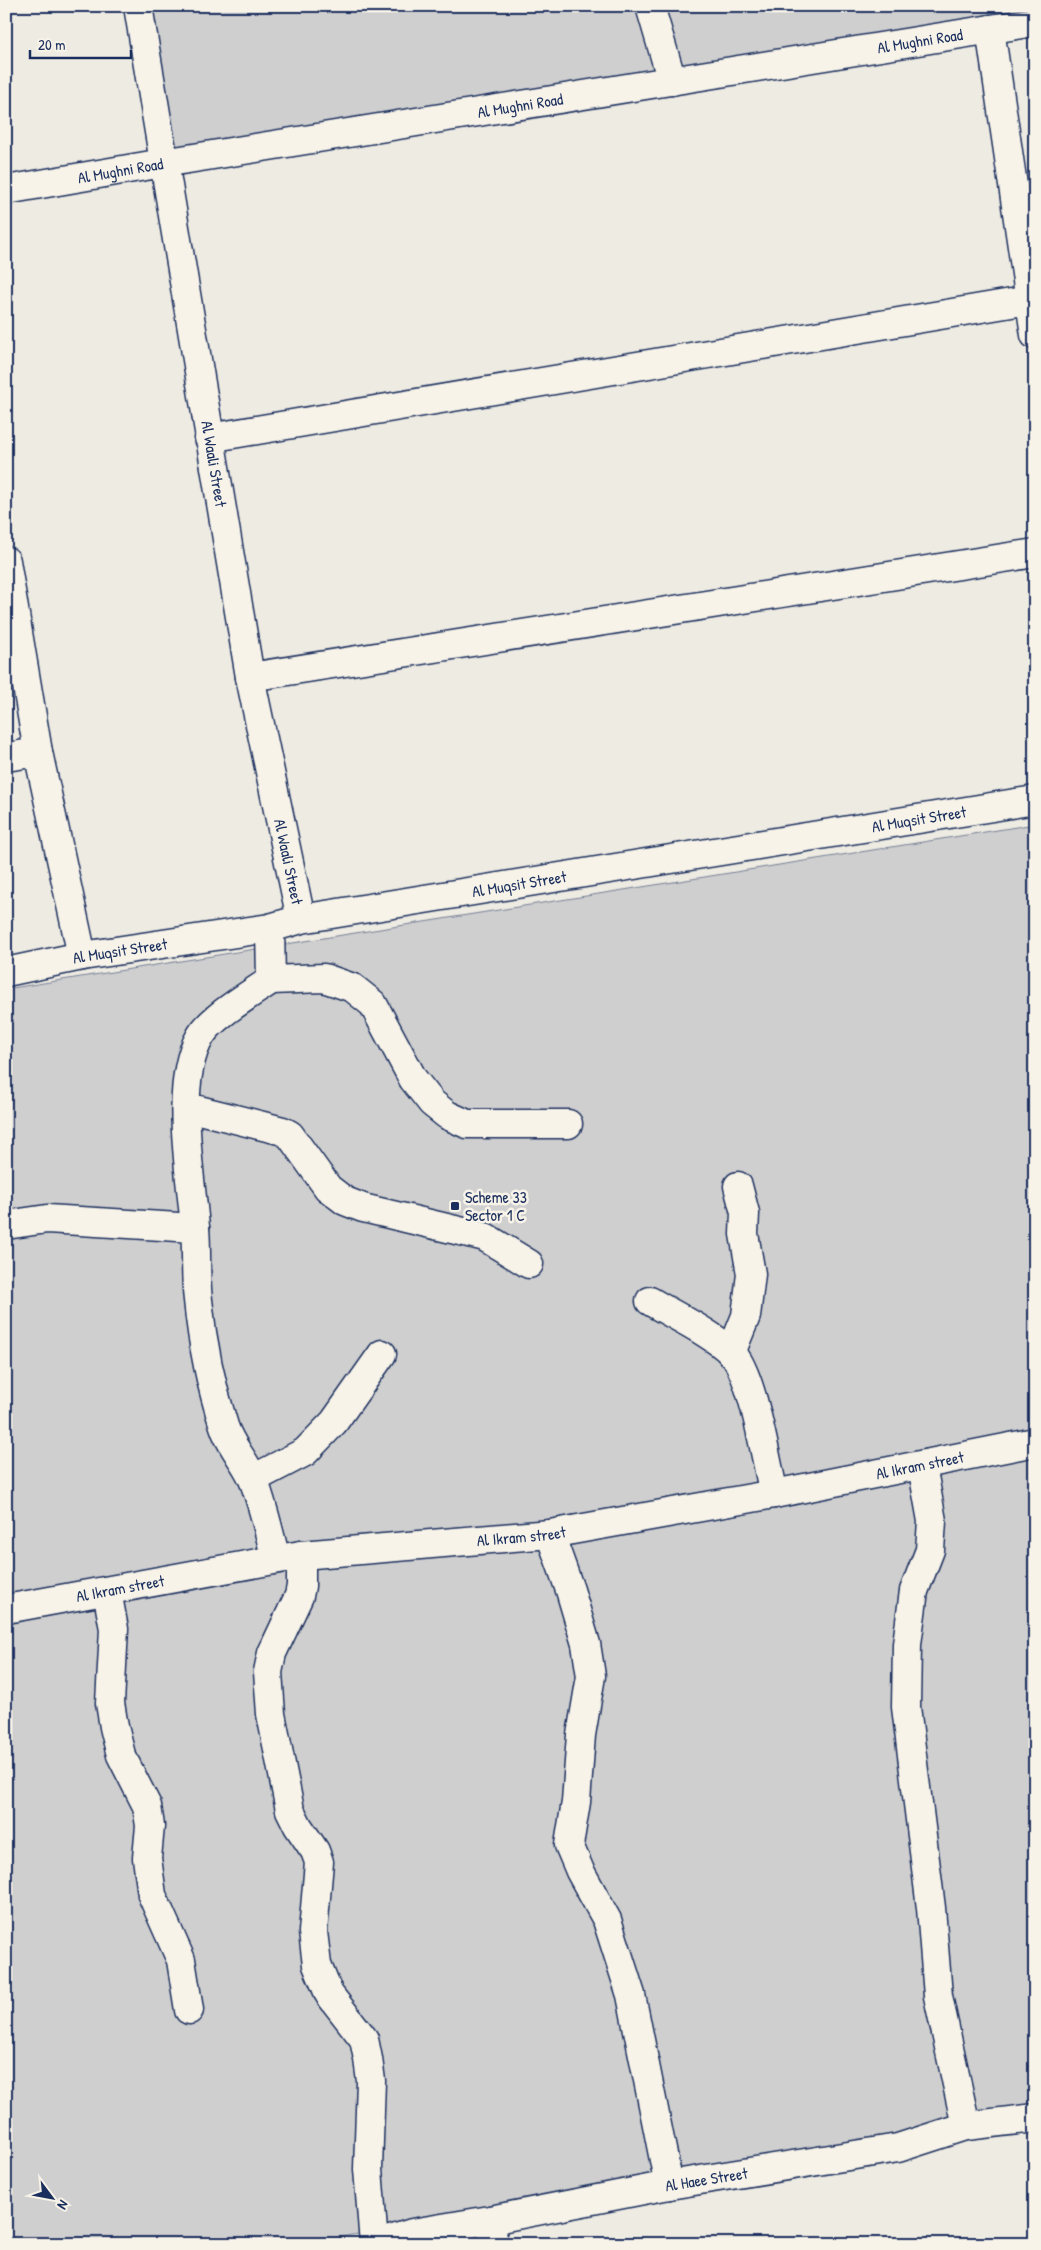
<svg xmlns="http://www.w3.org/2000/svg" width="1041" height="2250" font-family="'Patrick Hand',sans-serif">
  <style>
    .green { fill: #cfcfcf; stroke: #757f96 }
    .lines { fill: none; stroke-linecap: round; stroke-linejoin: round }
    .minor-casing { stroke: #1b2f5e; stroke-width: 31 }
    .minor { stroke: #f7f3e8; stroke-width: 28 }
    .poi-dot { fill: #1b2f5e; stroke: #f7f3e8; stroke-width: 2 }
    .labels { text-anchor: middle; stroke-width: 5; stroke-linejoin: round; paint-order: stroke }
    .street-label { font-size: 16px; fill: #1b2f5e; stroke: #f7f3e8 }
    .poi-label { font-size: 16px; fill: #1b2f5e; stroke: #f7f3e8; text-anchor: start }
  </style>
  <rect width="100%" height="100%" fill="#eeebe2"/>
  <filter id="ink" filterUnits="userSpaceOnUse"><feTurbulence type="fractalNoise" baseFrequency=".02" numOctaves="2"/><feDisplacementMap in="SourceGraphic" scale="10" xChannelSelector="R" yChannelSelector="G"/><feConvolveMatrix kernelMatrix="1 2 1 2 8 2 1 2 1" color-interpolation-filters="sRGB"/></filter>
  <g filter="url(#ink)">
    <!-- green -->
    <path class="green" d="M138,6H1035V24L163,163Z
      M1035,824V2125L296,2244H6V989Z"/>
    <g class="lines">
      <defs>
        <g id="minor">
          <path id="s1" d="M138,6L250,677L301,919"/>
          <path d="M650,6L672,81"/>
          <path d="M990,29L1035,335"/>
          <path id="s2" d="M6,190L163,163L1035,22"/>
          <path d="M209,438L1035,299"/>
          <path d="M6,561L38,752L6,757"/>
          <path d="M250,677L1035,553"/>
          <path d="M38,752L82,956"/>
          <path d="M270,928L271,980C251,994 211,1017 200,1037C173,1084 191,1175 195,1228C197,1252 195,1276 198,1300C202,1341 211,1386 224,1426C230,1445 245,1461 253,1479C263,1504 269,1533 276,1559"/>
          <path id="s3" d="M6,972L82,956L270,928L301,919L1035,800"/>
          <path d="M271,980L324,978L353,988L373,1004L413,1079L432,1103L447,1115L467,1124H568"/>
          <path d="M187,1107L283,1131L290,1135L328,1188L345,1201L363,1208L485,1237L529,1264"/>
          <path d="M6,1225L47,1219L195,1228"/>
          <path d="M650,1301C675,1316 711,1333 731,1352C753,1373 766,1462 774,1494"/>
          <path d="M731,1353L746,1316L751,1274L744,1234L745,1213L738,1186"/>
          <path d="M922,1465L932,1521L930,1550L914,1591L907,1644L906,1707L931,1908L938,1996L966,2126"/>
          <path d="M253,1479L305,1452L334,1422L382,1354"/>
          <path d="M550,1534L570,1590L586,1644L591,1676L581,1735L576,1802L569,1845L580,1871L607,1920L631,1995L669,2185"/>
          <path d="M301,1555V1586L299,1596L272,1653L268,1672L271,1714L290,1810L298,1826L315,1851L319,1862L313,1932L317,1965L329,1994L364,2039L368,2059L371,2081L368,2169L374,2244"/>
          <path d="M107,1591L114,1629L110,1703L114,1727L121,1755L147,1806L150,1826L147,1858L152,1895L181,1960L189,2010"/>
          <path id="s4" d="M6,1609L301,1555L550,1534L774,1494L1035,1442"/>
          <path d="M490,2220L494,2244"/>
          <path id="s5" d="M378,2244L412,2233L490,2220L669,2185L898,2148L966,2126L1035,2118"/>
        </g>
      </defs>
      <!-- minor casing -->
      <use href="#minor" class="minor-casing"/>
      <!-- minor -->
      <use href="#minor" class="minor"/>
    </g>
  </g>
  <!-- markers -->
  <rect class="poi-dot" x="450" y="1201" width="10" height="10" rx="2.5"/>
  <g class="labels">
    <!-- street labels -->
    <g class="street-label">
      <text dy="6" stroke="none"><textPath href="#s2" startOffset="926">Al Mughni Road</textPath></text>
      <text dy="6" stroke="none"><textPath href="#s2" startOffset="521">Al Mughni Road</textPath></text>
      <text dy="6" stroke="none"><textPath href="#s2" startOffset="116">Al Mughni Road</textPath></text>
      <text dy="6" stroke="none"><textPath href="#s1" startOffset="464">Al Waali Street</textPath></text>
      <text dy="6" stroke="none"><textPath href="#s3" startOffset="926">Al Muqsit Street</textPath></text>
      <text dy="6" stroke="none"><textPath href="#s1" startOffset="869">Al Waali Street</textPath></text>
      <text dy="6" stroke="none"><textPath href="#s3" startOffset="521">Al Muqsit Street</textPath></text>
      <text dy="6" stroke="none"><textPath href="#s3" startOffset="116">Al Muqsit Street</textPath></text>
      <text dy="6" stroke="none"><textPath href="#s4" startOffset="926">Al Ikram street</textPath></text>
      <text dy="6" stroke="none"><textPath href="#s4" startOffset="521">Al Ikram street</textPath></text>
      <text dy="6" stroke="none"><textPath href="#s4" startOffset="116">Al Ikram street</textPath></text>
      <text dy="6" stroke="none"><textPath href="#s5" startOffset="335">Al Haee Street</textPath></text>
    </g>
    <!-- poi labels -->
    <g class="poi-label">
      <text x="465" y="1203">Scheme 33<tspan x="465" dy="18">Sector 1 C</tspan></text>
    </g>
  </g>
  <!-- margin -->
  <rect width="1041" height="2250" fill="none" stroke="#f7f3e8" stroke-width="25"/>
  <rect x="12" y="12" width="1016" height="2225" fill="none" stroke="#1b2f5e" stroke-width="2" filter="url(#ink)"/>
  <!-- north arrow -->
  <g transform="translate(52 2198) rotate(122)" stroke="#f7f3e8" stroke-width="4" paint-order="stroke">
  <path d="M0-4L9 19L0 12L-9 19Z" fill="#1b2f5e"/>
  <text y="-8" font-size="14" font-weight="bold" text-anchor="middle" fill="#1b2f5e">N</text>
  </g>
  <!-- scale -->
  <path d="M30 50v8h101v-8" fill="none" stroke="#1b2f5e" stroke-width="2.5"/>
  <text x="38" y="50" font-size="15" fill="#1b2f5e" stroke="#f7f3e8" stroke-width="4" paint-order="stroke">20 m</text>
</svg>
